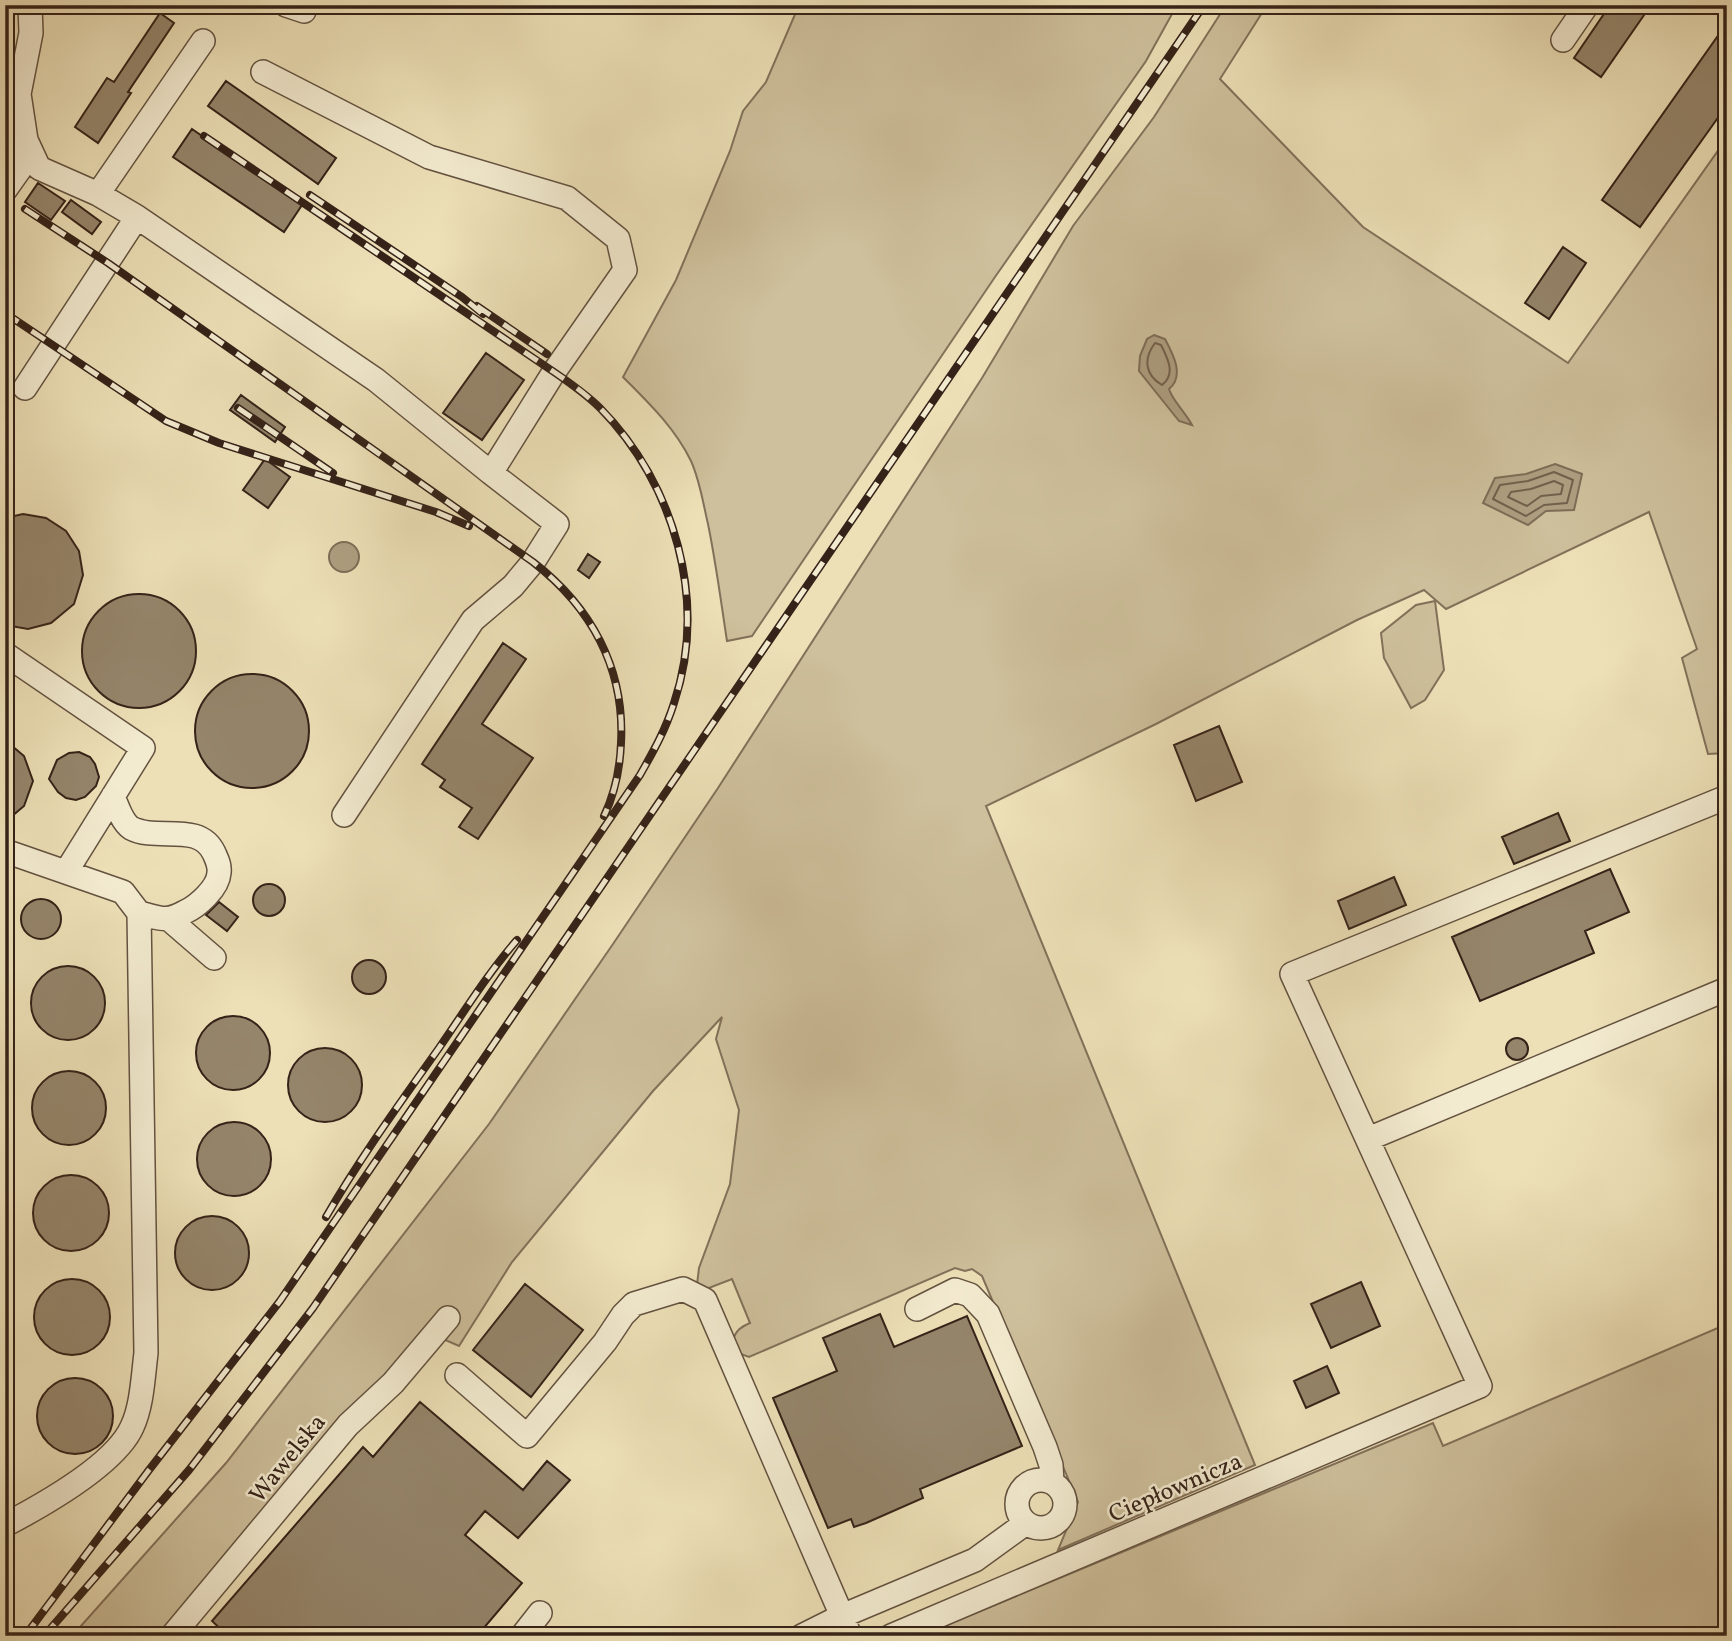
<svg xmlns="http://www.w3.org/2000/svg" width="1732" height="1641" font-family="Vollkorn,serif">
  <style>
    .green { fill: #cec09c; stroke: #82715a; stroke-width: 2 }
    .water { fill: #ae9f81; stroke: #7e6d57; stroke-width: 2 }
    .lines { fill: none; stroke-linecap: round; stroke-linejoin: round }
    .shore { stroke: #72604c; stroke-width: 2 }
    .building { fill: #95856b; stroke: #352218; stroke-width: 2 }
    .minor-casing { stroke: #635240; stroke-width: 26 }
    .minor { stroke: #f3ebd0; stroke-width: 23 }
    .rail-casing { stroke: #352218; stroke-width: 8 }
    .rail { stroke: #f3ebd0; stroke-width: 5; stroke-dasharray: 16; stroke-linecap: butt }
    .labels { text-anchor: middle; stroke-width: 5; stroke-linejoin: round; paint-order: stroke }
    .street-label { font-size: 24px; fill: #352218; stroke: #f3ebd0 }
  </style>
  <rect width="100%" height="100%" fill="#ede0b7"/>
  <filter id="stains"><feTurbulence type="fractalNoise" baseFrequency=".00286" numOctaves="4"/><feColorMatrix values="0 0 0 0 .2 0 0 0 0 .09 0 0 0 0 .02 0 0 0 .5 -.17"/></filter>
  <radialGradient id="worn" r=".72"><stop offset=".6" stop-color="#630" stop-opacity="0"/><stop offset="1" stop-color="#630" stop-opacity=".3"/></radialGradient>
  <!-- green -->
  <path class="green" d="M799,5H1177L1146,61L995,277L752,636L727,641C721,602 716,563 708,524C703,503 700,481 691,461C675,428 648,402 623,377L676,280L730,151L743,111L766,82Z
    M1226,5H1267L1220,79L1363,227L1568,363L1727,138V753L1708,754L1682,658L1697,649L1649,512L1446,609L1424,590L1357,620L1156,724L986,806L1255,1465L1058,1550L1078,1502L982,1276L972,1269L965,1271L955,1268L749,1357L738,1353L733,1340C736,1330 741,1327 750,1323L732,1279L696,1293L699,1268L730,1184L739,1110L716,1039L722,1017L653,1091L512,1262L459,1346L425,1331L161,1636H72L226,1463L489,1124L613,944L718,788L982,378L1073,226L1154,117Z
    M1435,601L1444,670L1425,700L1411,708L1384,658L1381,633L1416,605Z
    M1727,1324V1636H920L1433,1423L1443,1446Z"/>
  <!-- water -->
  <path class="water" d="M1154,335L1165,339C1173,354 1185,376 1169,389C1172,400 1186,413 1192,425L1179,421L1139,371L1140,356L1147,339Z
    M1555,464L1582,474L1574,510L1546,511L1528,525L1483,503L1495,478L1526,474Z
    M329 557a15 15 0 1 1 30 0a15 15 0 1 1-30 0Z"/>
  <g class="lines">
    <!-- shore -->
    <path class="shore" d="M1155,343L1161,345C1168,359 1176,374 1162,385C1145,375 1143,359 1155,343Z
      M1554,472L1573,480L1567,503L1544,505L1526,516L1493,499L1500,485L1528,481Z
      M1554,481L1563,485L1561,494L1541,496L1527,506L1508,497L1511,492L1531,489Z"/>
  </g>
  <!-- building -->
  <path class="building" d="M1610,5H1651L1601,77L1574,58Z
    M160,13L174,23L128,92L131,93L98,143L75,127L107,78L114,82Z
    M1727,23V105L1640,227L1602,200Z
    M226,81L336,158L318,184L208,106Z
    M192,129L302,205L284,232L173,157Z
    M38,183L65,201L51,220L25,202Z
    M71,200L101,222L92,234L62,212Z
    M1563,247L1586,263L1549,319L1525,303Z
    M486,353L524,380L482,440L443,413Z
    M241,395L285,427L275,442L230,410Z
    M265,459L290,477L268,508L243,490Z
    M23,514L46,518L66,531L79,551L83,575L74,604L51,623L28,629L5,625V518Z
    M588,554L600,562L589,578L578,570Z
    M82 651a57 57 0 1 1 114 0a57 57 0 1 1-114 0Z
    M503,643L526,659L482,724L533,758L478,839L459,827L472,808L440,787L445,780L422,764Z
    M195 731a57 57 0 1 1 114 0a57 57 0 1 1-114 0Z
    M1219,726L1242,782L1196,801L1174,745Z
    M5,740L24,756L33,781L24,806L5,822Z
    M79,752L90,757L95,764L99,777L96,786L85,797L76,800L66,798L58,792L49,779L57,760L69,753Z
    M1558,813L1570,841L1514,864L1502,837Z
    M1610,869L1629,912L1585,931L1594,953L1480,1001L1452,937Z
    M1394,877L1406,905L1349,929L1338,901Z
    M253 900a16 16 0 1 1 32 0a16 16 0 1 1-32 0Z
    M21 919a20 20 0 1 1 40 0a20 20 0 1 1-40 0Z
    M219,902L238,917L227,931L206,915Z
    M352 977a17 17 0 1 1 34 0a17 17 0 1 1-34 0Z
    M31 1003a37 37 0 1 1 74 0a37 37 0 1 1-74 0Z
    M196 1053a37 37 0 1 1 74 0a37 37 0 1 1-74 0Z
    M1506 1049a11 11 0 1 1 22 0a11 11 0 1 1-22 0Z
    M288 1085a37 37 0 1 1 74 0a37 37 0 1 1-74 0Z
    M32 1108a37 37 0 1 1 74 0a37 37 0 1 1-74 0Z
    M197 1159a37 37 0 1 1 74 0a37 37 0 1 1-74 0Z
    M33 1213a38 38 0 1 1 76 0a38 38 0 1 1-76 0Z
    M175 1253a37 37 0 1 1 74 0a37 37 0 1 1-74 0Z
    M34 1317a38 38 0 1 1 76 0a38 38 0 1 1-76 0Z
    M1361,1282L1380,1326L1331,1348L1311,1304Z
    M525,1284L583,1330L531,1397L473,1350Z
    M880,1314L894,1347L967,1316L1022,1446L920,1489L923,1498L866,1523L854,1527L851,1519L828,1528L773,1398L837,1371L823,1338Z
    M1327,1366L1339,1393L1306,1408L1294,1381Z
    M37 1416a38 38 0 1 1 76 0a38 38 0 1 1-76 0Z
    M420,1402L523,1490L547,1461L570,1480L518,1538L485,1511L465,1535L522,1583L477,1636H228L212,1621L363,1447L373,1457Z"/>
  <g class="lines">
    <defs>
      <path id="minor" d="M30,5L31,33L19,94L26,140L39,168L98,194L137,217L376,380L491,473L557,524L533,562L513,586L473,620L344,815
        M286,5L304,11
        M1563,40L1587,5
        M263,72L429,157L567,198L618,239L625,270L554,372L491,473
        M5,190L22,166L26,140
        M98,194L203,41
        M25,388L137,217
        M5,654L143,748L66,872
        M113,796C117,806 122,822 131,828C157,842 199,821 214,853C217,860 220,865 219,873C218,888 198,906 185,912C165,923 161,918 139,913
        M5,851L123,892L139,913L146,1353C143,1377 142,1406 132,1427C115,1465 43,1505 5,1525
        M170,920L214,958
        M1368,1139L1727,989
        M917,1309L955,1290L970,1295L988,1314L1045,1447L1051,1465L1052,1482
        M457,1375L527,1436L605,1342L623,1315L634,1304L683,1289L705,1300L842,1616L975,1560L1026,1523
        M1017 1504a24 24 0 1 1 48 0a24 24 0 1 1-48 0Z
        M172,1636L348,1425L393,1383L448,1318
        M522,1636L540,1613
        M802,1636L842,1616L850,1636
        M891,1636L1480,1386L1292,974L1727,797"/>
    </defs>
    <!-- minor casing -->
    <use href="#minor" class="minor-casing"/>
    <!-- minor -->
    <use href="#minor" class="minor"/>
    <defs>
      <path id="rail" d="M310,195L462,297L483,314
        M25,209L108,263L533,562C591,607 625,668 621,743C620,768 615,793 604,816
        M477,306L547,354
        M5,313L166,421L219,443L436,512L469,526
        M238,408L333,473
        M326,1217C360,1158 400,1103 439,1048C464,1012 488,973 517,940
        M25,1636L149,1470L280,1301L640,775C653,752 666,729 674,703C708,601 675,484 600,408C586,394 570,383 554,372L204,136
        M44,1636L189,1470L313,1308L1204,5"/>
    </defs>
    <!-- rail casing -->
    <use href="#rail" class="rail-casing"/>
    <!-- rail -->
    <use href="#rail" class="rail"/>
  </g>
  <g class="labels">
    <!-- street labels -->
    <g class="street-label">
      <text transform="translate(287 1458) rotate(-51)" y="8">Wawelska</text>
      <text transform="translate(1175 1487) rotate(-23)" y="8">Ciepłownicza</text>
    </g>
  </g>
  <!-- margin -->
  <rect width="1732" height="1641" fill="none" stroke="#ede0b7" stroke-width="28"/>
  <rect x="7" y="7" width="1718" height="1627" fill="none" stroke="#352218" stroke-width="3.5"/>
  <rect x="14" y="14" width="1704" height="1613" fill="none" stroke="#352218" stroke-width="2"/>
  <rect width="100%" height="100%" filter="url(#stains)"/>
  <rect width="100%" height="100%" fill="url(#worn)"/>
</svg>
